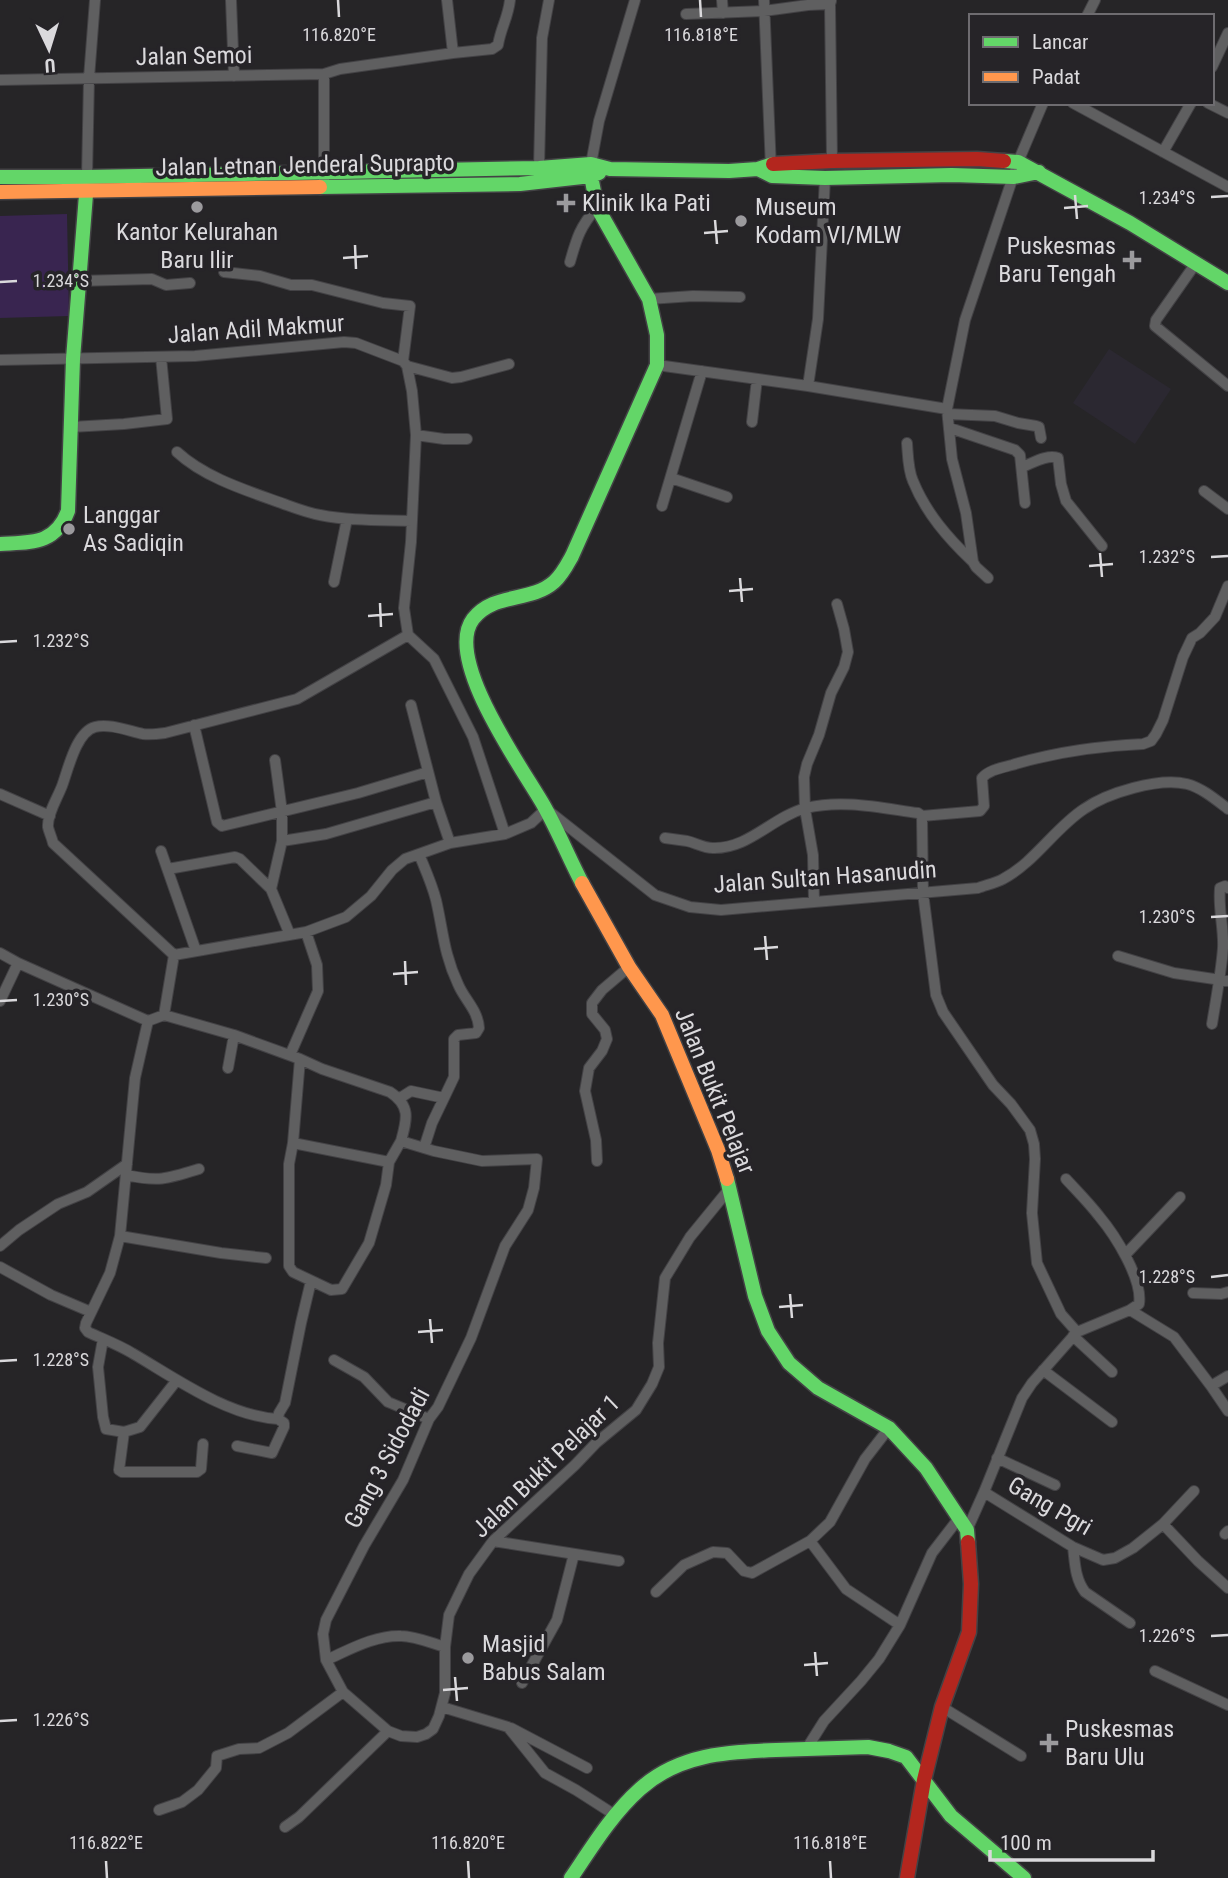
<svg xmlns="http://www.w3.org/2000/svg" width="1228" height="1878" font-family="'Roboto Condensed',sans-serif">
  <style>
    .built { fill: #2b2831 }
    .green { fill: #392550 }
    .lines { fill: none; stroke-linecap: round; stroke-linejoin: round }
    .street-casing { stroke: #434245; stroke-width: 12 }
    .fast-casing { stroke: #434245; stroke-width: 17 }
    .slow-casing { stroke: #434245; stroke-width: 17 }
    .jam-casing { stroke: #434245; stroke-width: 17 }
    .street { stroke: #5f5f60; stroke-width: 10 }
    .fast { stroke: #63d668; stroke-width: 14 }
    .slow { stroke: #ff974d; stroke-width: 14 }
    .jam { stroke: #b3261e; stroke-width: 14 }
    .ticks { fill: none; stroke: #dad9dc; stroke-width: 2.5 }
    .poi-dot { fill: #9b9a9d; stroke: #262428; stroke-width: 2.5 }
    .labels { text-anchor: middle; stroke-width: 7; stroke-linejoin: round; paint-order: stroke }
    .street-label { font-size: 24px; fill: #dad9dc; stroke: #262428 }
    .poi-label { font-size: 24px; fill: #dad9dc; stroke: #262428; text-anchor: start }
    .ticks-label { font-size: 18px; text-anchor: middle; fill: #dad9dc; stroke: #262428; stroke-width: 7; stroke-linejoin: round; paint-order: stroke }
  </style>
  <rect width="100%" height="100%" fill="#262527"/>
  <!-- built -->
  <path class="built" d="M1109,349L1171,389L1135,444L1073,403Z"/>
  <!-- green -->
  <path class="green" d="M67,214L69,316L0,318V216Z"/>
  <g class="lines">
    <defs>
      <path id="street" d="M231,0L234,76
        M447,0L453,53
        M722,0L723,13
        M764,0L771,169
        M830,4L832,161
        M686,14L764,11L808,5L830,4L831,1
        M1087,16L1095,0
        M1212,67L1228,33
        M324,74V187
        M0,80L324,74L340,69L453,53L492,49L498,45C501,27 508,18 510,0
        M1073,103L1228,187
        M1208,103L1228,113
        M1163,152L1191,103
        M591,164L599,121L635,0
        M539,168L542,38L549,0
        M87,177L89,78L95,0
        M570,262C577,237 580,227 597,207
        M1196,263L1156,320L1155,326L1228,386
        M224,272L260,276L291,285H312L383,303L410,306L403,361
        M78,281L152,279L166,285L190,283
        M649,299L693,296L740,297
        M0,360L195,356L344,342L356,343L403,361L407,366L412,391L416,435L411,542L404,608L408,635
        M657,365L808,386L947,409L965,320L1018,162L1043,103
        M407,366L452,378L461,377L509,364
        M808,386L818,319L825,178
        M947,409L952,459L966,513L973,562L976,567L988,578
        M948,414L995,416L1018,423L1036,426L1039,427L1041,438
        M752,422L757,379
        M71,427L124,424L167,419L161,357
        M950,428L1015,450L1020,455L1025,503
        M416,435L444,439H467
        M907,443C908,456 908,470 913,481C926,513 948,538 972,561
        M177,452C205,478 248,491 284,504C295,508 308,513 320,515C350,521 381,520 412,521
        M1022,467C1033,463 1047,454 1058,458L1061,484L1066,501L1102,546
        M671,478L727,497
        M1204,491L1228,509
        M662,506L702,371
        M334,582L347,519
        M408,635L297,699L165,733C158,734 150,735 143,734C129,731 109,723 95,727C76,732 68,770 62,786C57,799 47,814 48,827C49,832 52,838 53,843L174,955L306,932L346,917L371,896L392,870L405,859L450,843L505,834L531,823L546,809L655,895L690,907L721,910L978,888C986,885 996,883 1003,879C1035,862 1055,828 1084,809C1107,793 1159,777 1187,784C1202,788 1215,799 1228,809
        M408,635L434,659L473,737L505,834
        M411,705L436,802L450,843
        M194,725L217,822L222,826L358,793L428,772
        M275,760L282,812V841L271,889L290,935
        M0,794L50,816
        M922,816L980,811L984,806L982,778C989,770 1001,768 1012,765C1055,752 1098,746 1143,744L1151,741L1156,734L1163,720L1183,657L1192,638L1200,633L1215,617L1228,586
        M665,838C672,839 680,840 687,841C696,843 703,848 713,848C749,849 772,817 806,808C843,799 881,808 918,813L922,816L923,893L936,995L943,1012L993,1085L1011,1104L1030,1130L1034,1144L1035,1159L1032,1213L1037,1263L1061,1314L1077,1332
        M282,841L326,834L436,802
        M161,851L196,951
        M168,869L235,857L240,859L271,889
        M814,902L813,855L805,809L804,777L807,764L819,735L831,693L844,667L848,652L844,629L837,604
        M0,953L18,963L148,1021
        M174,955L164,1015L148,1021L135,1078L120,1236L110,1273L86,1323L85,1328L88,1332C103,1339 119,1345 132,1353C175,1378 227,1416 278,1419L279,1413L285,1403L301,1323L311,1281
        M1118,956L1174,973L1228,981
        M0,1001L18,963
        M164,1015L234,1035L300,1059L293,1143L389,1162
        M1212,1024C1216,999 1221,974 1223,948C1224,928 1218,909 1220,888L1225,886L1228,888
        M290,1055L318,991L317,965L306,932
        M300,1059L322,1069L390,1092C411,1106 407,1119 401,1141
        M228,1068L234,1035
        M400,1098L411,1091L444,1098L454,1077V1039L458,1035L476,1033L479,1028C478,1010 464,999 458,984C444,955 443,930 436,900C432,884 425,869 419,854
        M293,1143L289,1164V1266L293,1272L331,1290L342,1289L369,1243L386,1185L389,1162L401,1141L434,1151L482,1161L537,1159L534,1188L528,1210L505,1246L471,1338L438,1407L429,1419L403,1480L364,1546L326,1620L323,1634L326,1660L343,1692L388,1731L401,1736L417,1737L426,1734L433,1729L439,1716L445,1693V1647L449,1615L469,1574L493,1541L575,1465L596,1443L636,1410L652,1384L659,1367L658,1343L665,1278L690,1237L730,1188
        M424,1148L432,1123L444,1098
        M597,1161L596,1140L585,1091L589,1068L602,1051L607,1039L605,1030L592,1014V1003L602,990L629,967
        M126,1175C159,1182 167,1179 199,1169
        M1066,1179C1077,1191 1089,1203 1099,1216C1115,1235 1143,1279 1139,1304L1130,1310
        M120,1236L221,1253L266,1258
        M0,1246L19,1230L58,1204L87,1192L127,1164
        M1125,1255L1180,1197
        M0,1267L51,1295L91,1312
        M1193,1293L1221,1294L1228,1292
        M1073,1336L1112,1372
        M103,1339L98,1367L103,1417L106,1429L124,1432L140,1427L177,1380
        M334,1360L364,1377L388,1402L429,1419
        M1043,1370L1112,1422
        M1211,1386L1228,1376
        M124,1432L119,1470L122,1472H197L201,1469L203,1444
        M237,1446L272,1453L284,1427V1423L278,1419
        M997,1458L1055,1485
        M984,1492L1073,1547L1103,1560L1115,1558L1133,1548L1163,1524L1194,1491
        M1163,1524L1198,1561L1228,1588
        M967,1530L984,1492L1022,1398L1032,1383L1077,1332L1130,1310L1174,1337L1211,1386L1228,1411
        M1225,1534L1228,1531
        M493,1541L619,1561
        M810,1541L846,1589L900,1625
        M1073,1547C1075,1563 1075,1579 1085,1592L1130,1623
        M656,1592L684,1565L713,1552L727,1553L744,1571L752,1573L810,1541L830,1522L865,1459L889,1428
        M326,1660C349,1650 375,1635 401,1636C415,1636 431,1643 445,1647
        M1155,1671L1228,1705
        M522,1683L557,1620L574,1554
        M442,1707L508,1727L545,1773L576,1790L615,1815
        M942,1707L1021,1756
        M511,1728L587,1768
        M807,1748L824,1721L861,1681L879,1659L900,1625L932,1553L959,1518
        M159,1810L182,1802L198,1790L216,1768L217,1756L239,1749L259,1748L288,1733L343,1692
        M285,1827L299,1817L388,1731"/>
      <path id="fast" d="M1004,161L1018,162L1130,223L1228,283
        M758,169L772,176L825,178L952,175L1014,177L1039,172
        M0,177H87L539,168L591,164L610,169L729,171L758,169L773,164
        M320,187L520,184L591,176L599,173
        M0,544C31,542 55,545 68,511L73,359L87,182
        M582,883C569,858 558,831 544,806C523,769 443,659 473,619C494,592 530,603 554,582C562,575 567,565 572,556L657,365V335L649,299L597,207L591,176V164
        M727,1179L755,1296L768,1331L789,1363L818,1388L889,1428L926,1468L967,1530L968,1542
        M571,1878C592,1847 612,1814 640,1789C679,1754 727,1752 776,1750C807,1749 837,1748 868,1747L889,1751L906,1757L951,1816L1024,1878"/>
      <path id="slow" d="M0,192L320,187
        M582,883L629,967L662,1015L718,1150L727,1179"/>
      <path id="jam" d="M773,164L832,161L977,159L1004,161
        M907,1878L924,1780L942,1707L969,1632L971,1584L968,1542"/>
    </defs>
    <!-- street casing -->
    <use href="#street" class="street-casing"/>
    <!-- fast casing -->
    <use href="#fast" class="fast-casing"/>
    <!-- slow casing -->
    <use href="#slow" class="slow-casing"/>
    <!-- jam casing -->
    <use href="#jam" class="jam-casing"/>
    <!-- street -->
    <use href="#street" class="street"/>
    <!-- fast -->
    <use href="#fast" class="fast"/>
    <!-- slow -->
    <use href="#slow" class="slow"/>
    <!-- jam -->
    <use href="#jam" class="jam"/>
  </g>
  <!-- ticks -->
  <path class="ticks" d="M338,0L339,17M700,0L701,17M1075,195L1077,219M1211,197L1228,196M1064,208L1088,206M715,220L717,244M704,233L728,231M355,245L356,269M343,258L368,256M0,282L17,281M1100,553L1102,577M1211,557L1228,556M1089,566L1113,564M740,578L742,602M729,591L753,589M380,603L381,627M368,616L393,614M0,642L17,641M1211,917L1228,916M765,936L767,960M754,949L778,947M405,961L406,985M393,974L418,972M0,1001L17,1000M1211,1277L1228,1275M790,1294L792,1318M779,1307L803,1305M430,1319L432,1343M418,1332L443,1330M0,1361L17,1360M1211,1636L1228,1635M815,1652L817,1676M804,1665L828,1663M455,1677L457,1701M443,1690L468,1688M0,1721L17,1720M106,1861L107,1878M468,1861L469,1878M830,1861L831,1878"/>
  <!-- markers -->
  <g class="poi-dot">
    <path d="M562.5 192.5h7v7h7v7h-7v7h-7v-7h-7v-7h7z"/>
    <circle cx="197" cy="207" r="7"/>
    <circle cx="741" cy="221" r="7"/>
    <path d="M1128.5 249.5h7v7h7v7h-7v7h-7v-7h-7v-7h7z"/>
    <circle cx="69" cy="529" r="7"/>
    <circle cx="468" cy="1658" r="7"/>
    <path d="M1045.5 1732.5h7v7h7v7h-7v7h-7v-7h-7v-7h7z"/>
  </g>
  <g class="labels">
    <!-- street labels -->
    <g class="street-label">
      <text transform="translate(194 56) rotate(-1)" y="8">Jalan Semoi</text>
      <text transform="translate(305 165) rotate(-1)" y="8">Jalan Letnan Jenderal Suprapto</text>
      <text transform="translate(256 329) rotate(-4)" y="8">Jalan Adil Makmur</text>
      <text transform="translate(825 877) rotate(-4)" y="8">Jalan Sultan Hasanudin</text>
      <text transform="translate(715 1091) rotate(68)" y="8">Jalan Bukit Pelajar</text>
      <text transform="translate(387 1458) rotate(-62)" y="8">Gang 3 Sidodadi</text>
      <text transform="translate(546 1466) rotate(-44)" y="8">Jalan Bukit Pelajar 1</text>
      <text transform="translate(1050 1506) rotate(30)" y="8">Gang Pgri</text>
    </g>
    <!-- poi labels -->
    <g class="poi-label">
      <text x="582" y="211">Klinik Ika Pati</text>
      <text x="755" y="215">Museum<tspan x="755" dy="28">Kodam VI/MLW</tspan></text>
      <text x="197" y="240" text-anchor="middle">Kantor Kelurahan<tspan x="197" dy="28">Baru Ilir</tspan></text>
      <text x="1116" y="254" text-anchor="end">Puskesmas<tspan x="1116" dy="28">Baru Tengah</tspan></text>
      <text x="83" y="523">Langgar<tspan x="83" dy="28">As Sadiqin</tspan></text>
      <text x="482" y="1652">Masjid<tspan x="482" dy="28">Babus Salam</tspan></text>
      <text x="1065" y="1737">Puskesmas<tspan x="1065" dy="28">Baru Ulu</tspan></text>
    </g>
  </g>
  <g class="ticks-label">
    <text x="339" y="41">116.820°E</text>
    <text x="701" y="41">116.818°E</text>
    <text x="1167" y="204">1.234°S</text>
    <text x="61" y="287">1.234°S</text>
    <text x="1167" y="563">1.232°S</text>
    <text x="61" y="647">1.232°S</text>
    <text x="1167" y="923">1.230°S</text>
    <text x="61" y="1006">1.230°S</text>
    <text x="1167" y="1283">1.228°S</text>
    <text x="61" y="1366">1.228°S</text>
    <text x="1167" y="1642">1.226°S</text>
    <text x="61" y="1726">1.226°S</text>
    <text x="106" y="1849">116.822°E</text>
    <text x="468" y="1849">116.820°E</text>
    <text x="830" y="1849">116.818°E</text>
  </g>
  <!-- legend -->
  <rect x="969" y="14" width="245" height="91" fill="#262428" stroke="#6e6c70" stroke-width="2"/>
  <rect x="983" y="37" width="35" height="10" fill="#63d668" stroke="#6e6c70" stroke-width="2"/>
  <text x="1032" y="49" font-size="21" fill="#dad9dc">Lancar</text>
  <rect x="983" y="72" width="35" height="10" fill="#ff974d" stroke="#6e6c70" stroke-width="2"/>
  <text x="1032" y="84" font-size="21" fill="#dad9dc">Padat</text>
  <!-- north arrow -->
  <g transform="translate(49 49) rotate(176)" stroke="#262428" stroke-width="5" paint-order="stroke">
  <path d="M0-5L12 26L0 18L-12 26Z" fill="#dad9dc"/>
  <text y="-10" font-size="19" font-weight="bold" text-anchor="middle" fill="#dad9dc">U</text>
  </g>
  <!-- scale -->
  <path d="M990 1850v10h163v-10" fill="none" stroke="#dad9dc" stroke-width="3.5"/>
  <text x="1000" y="1850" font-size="21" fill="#dad9dc" stroke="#262428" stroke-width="5" paint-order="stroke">100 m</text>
</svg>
